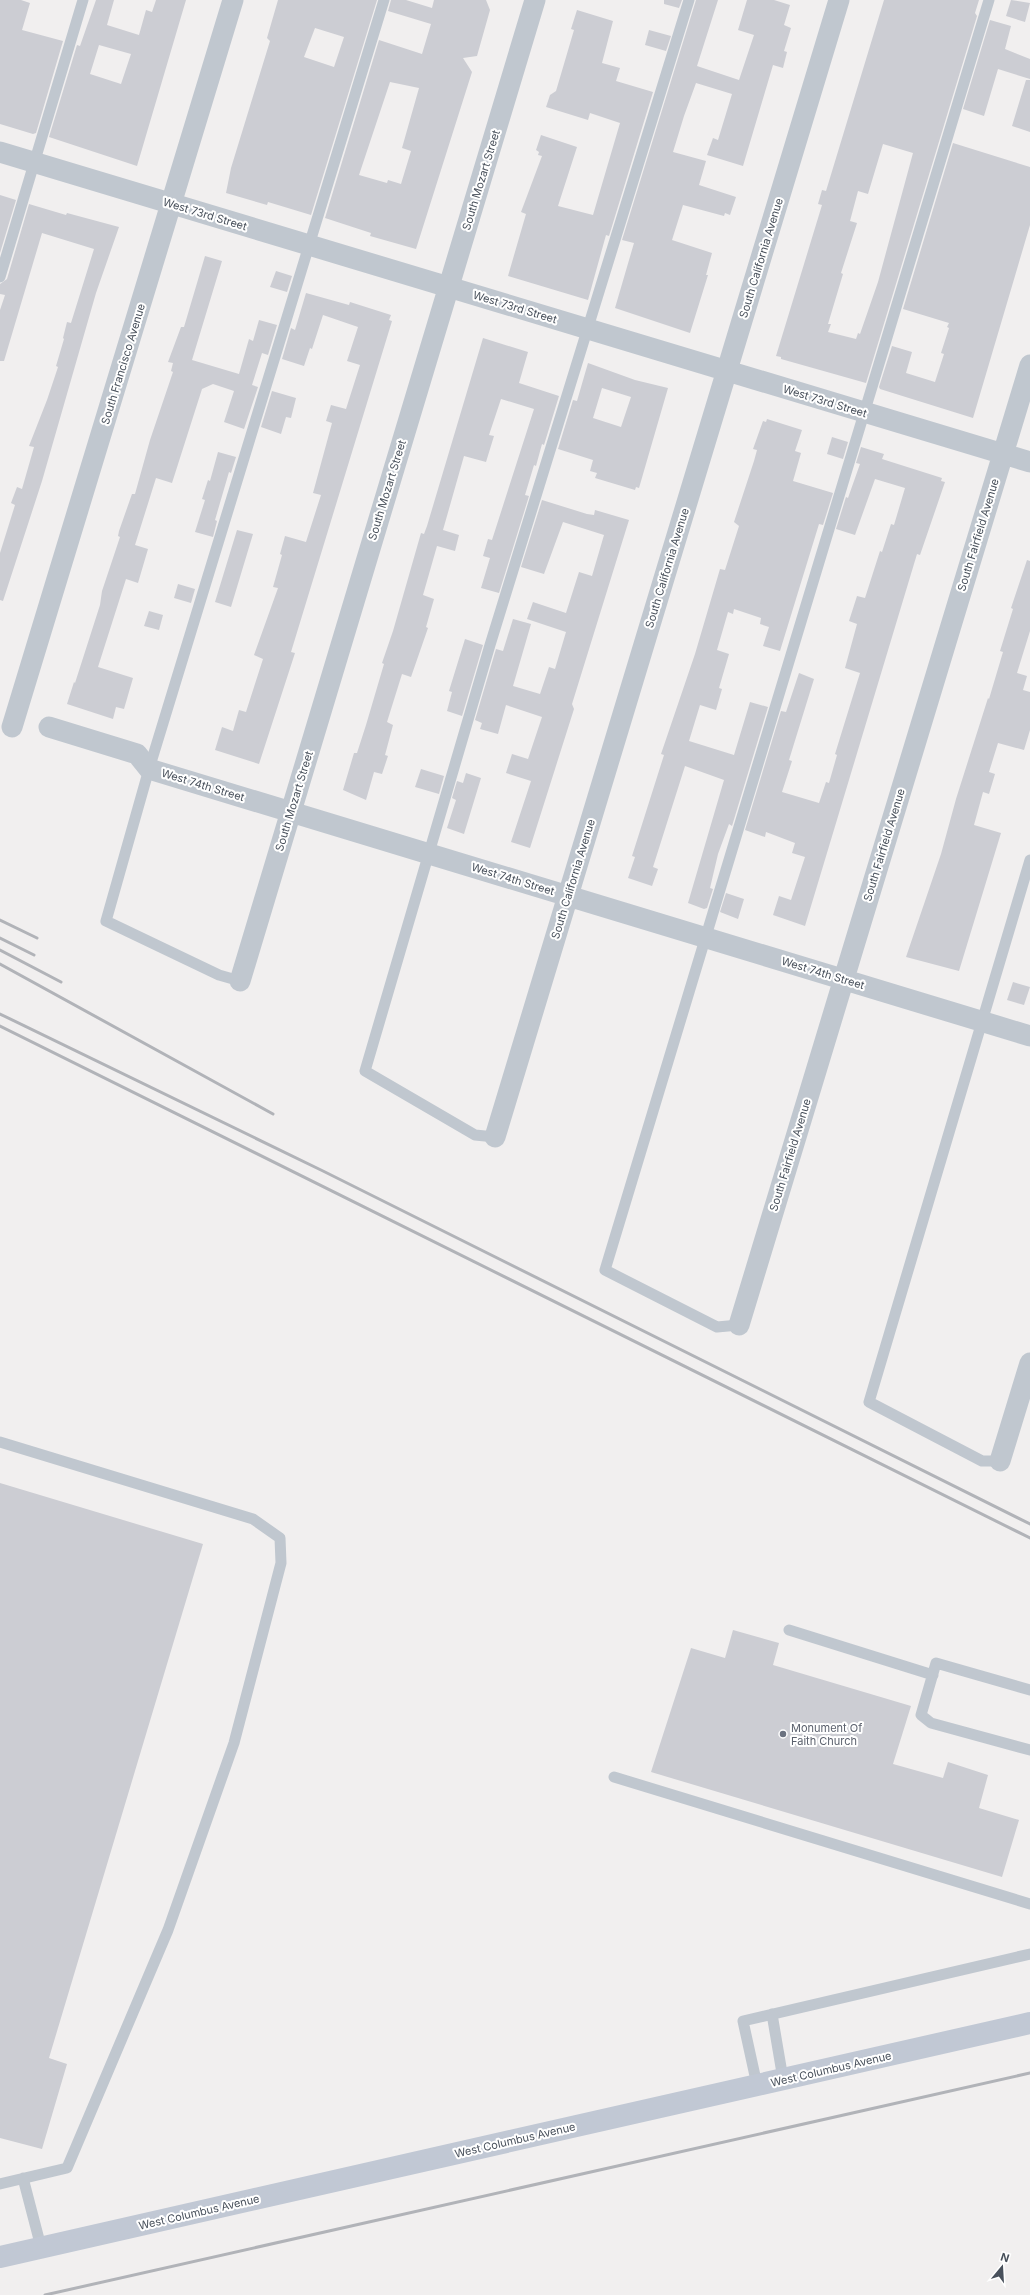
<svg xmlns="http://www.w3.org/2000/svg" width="1030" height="2295" font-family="Inter,sans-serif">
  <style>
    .building { fill: #cccdd3; fill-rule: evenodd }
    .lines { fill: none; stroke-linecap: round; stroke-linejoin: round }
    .service { stroke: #c0c7cf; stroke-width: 11 }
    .minor { stroke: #c0c7cf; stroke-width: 21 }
    .secondary { stroke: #c1c8d4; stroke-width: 22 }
    .rail { stroke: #b1b3b8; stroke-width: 3 }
    .worship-dot { fill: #6b7280; stroke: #fff; stroke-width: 1.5 }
    .labels { text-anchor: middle; stroke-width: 4; stroke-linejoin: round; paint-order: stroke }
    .street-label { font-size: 11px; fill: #48505b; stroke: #fff }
    .worship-label { font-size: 11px; fill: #5b616d; stroke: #fff; text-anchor: start }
  </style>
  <rect width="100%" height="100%" fill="#f1efef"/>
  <!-- building -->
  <path class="building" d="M0,0H21L30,3L22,30L63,41L36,133L33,134L0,124Z
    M96,0H114L107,25L139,35L146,10L152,12L156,0H186L137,166L49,137L77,45L80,46ZM99,45L131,54L121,84L90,74Z
    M278,0H377L311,215L268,202L267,205L226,193L231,168L270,41L267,38ZM315,28L344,37L334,67L304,57Z
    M391,0H406L432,8L434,0H486L490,10L477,56L463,58L472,72L416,249L370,236L371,233L325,218L379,40L422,54L431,24L388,11ZM390,82L419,88L402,148L411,151L401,184L388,180L387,183L359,175Z
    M664,0H682L679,8L664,4Z
    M696,0H718L697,66L739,80L754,35L738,30L747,0H774L790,5L784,25L791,28L784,51L787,52L783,68L773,65L743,166L707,155L713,138L718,140L732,94L696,83L684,116L673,152L706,161L699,185L736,197L730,215L725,213L724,216L683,205L672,240L712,253L706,275H708L690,333L615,308L634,243L622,240Z
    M884,0H979L975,13L977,16L866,383L781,359V357L776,356L822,205L818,204L822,190L826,191ZM883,144L913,153L878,282L860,334L858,333L856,339L828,332L831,324H828L843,274L841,273L857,223L850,221L858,191L868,194Z
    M1011,0L1030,3L1025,22L1006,16Z
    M577,10L613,21L602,63L620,68L616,81L653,92L609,236L606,235L588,300L508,276L526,214L521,212L542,156L538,155L539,152L536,150L541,135L577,147L558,206L593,215L620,123L590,113L588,120L546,107L550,95L556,91L574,30L571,29Z
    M990,20L1011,26L1005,49L1030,59V79L998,69L984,116L963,109Z
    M649,30L671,36L666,51L645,45Z
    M1026,80H1030V132L1012,126Z
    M953,143L1030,167V225L973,418L880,389L879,387L892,346L912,352L906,373L935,382L944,354L941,353L949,328L947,327L949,323L903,309Z
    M0,195L16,200L0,253Z
    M29,204L66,215L67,213L119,227L96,293L42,481L3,601L0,600V553L15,505L11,503L17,487L22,489L34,447L29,446L47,400L58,367L56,366L64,339L63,338L67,322L71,323L94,249L42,233L4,361H0V310L5,295L0,294V284L7,279Z
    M205,256L222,261L192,360L239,374L249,339L253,341L259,320L277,325L268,355L262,353L252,385L258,387L244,429L224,422L234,391L213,384L202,389L172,483L156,478L135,545L148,549L138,583L126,579L98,667L133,678L124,709L116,707L113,719L67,704L74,682L75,683L100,605L102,591L120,537L118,536L119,531L132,494H135L150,440L173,372L171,371L173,363L168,362L181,327H184Z
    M276,271L292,276L287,292L270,287Z
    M306,293L349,305L350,302L391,315L389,320L392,321L291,652L295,653L259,764L215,750L222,727L233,731L239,710L246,712L263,659L254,655L278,588L273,587L282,555L280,554L285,536L306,542L321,495L313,493L332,423L326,421L331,405L346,409L360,365L347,361L358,327L323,315L312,349L310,348L304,366L282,359L291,328L295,330Z
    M483,338L528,352L519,383L559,396L544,445L542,444L536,466L534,465L525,495L529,496L499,593L481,588L490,558L483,556L488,539L492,540L534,409L501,399L489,435L494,436L486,462L464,456L443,530L459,535L455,551L437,546L423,595L434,599L426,627L428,628L411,677L402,674L387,722L393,725L385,755L388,756L382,774L374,772L366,800L343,790L354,753H357L366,725L384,664L382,663L393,631L421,533L424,534L427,526Z
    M588,363L635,380L668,388L639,488L636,487L635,490L595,478L597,473L590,471L593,460L558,449L573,400L577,401ZM602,388L631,397L621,427L593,418Z
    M272,391L296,398L291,418L286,417L281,434L261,427Z
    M767,419L802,430L795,451L801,453L793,481L833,493L823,525L819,524L780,651L763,646L769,627L760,624L761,618L734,609L733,614L728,612L717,650L729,654L719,688L722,689L716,710L700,705L689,741L734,755L750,702L768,707L732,826L729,824L718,854L710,888L713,889L707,908L704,909L688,903L724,780L685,766L653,867L658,869L652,886L628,878L635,857L632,856L664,755L661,754L695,654L720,569L725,570L739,526L734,522L754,461L757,450L753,449L763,421L766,422Z
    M832,437L848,442L843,459L827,454Z
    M861,447L884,454L882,459L942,478L941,481L945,482L920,555L917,554L805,926L773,915L779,896L791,900L805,857L792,853L795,843L766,832L765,837L745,830L781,711L786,712L799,673L814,679L789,760L792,761L782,792L819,803L826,782L829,783L837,755L835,754L860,673L845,668L857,624L849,621L857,596L865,598L880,551L882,552L891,524L894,525L905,488L875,479L855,535L836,529L846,497L848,498L860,464L856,463Z
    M218,452L236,457L231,473L229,472L215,520L217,521L213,537L195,532L205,500L202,499L208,480L210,481Z
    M542,500L587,514L594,515L595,510L629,520L572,704L574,709L530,848L511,842L531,781L506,773L512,754L528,759L542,717L506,705L498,734L480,729L482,723L475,720L496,649L503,651L513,619L531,624L513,686L540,694L549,667L555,669L566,632L527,619L533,602L566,613L579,572L592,576L604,535L563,522L544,574L521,567Z
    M237,530L253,534L231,607L215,602Z
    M1027,560L1030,561V631L1017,673L1027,676L1023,690L1030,692V730L1024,750L998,743L989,772L995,774L989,794L983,792L974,825L1001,833L959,971L906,957L941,854L956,799L988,698L989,699L1003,652L1000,651L1013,609L1011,608Z
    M178,584L195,589L191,603L174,598Z
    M149,611L163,615L159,630L144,626Z
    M465,639L483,645L462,716L447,711L452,692L449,691Z
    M421,769L444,776L439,794L415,787Z
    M466,773L481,778L464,834L447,828L456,800L452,798L457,781L463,783Z
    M726,893L744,899L738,919L720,912Z
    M1013,982L1030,987L1024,1005L1007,1000Z
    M0,1483L203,1544L49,2058L67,2064L42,2149L0,2138Z
    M733,1630L779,1643L773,1665L911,1706L893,1764L943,1778L948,1762L988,1775L979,1808L1019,1820L1002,1877L651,1772L691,1648L725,1658Z"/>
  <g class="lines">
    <!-- service -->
    <path class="service" d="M0,277L83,0
      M240,981L219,975L106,921L149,769L384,0
      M495,1137L475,1135L365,1071L490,645L689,0
      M739,1325L717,1327L605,1270L989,0
      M0,1442L253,1519L280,1538L281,1563L234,1743L168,1930L67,2168L0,2184
      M1000,1461H982L869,1402L1030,860
      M789,1630L933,1675
      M1030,1690L936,1663L921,1715L931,1723L1030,1750
      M614,1777L1030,1904
      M772,2014L783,2079
      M757,2085L743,2021L1030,1954
      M23,2178L41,2247"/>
    <!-- minor -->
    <path class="minor" d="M0,152L1030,462
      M12,727L233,0
      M49,727L137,754L149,769L1030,1036
      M240,981L535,0
      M495,1137L839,0
      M739,1325L1030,365
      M1000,1461L1030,1363"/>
    <!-- secondary -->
    <path class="secondary" d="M0,2257L1030,2023"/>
    <!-- rail -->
    <path class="rail" d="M0,920L37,938
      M0,938L34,955
      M0,950L61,982
      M0,964L273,1114
      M0,1014L323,1171L1030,1524
      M0,1026L1030,1538
      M45,2295L1030,2073"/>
  </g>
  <!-- markers -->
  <circle class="worship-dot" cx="783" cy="1734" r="4"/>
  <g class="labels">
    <!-- street labels -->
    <g class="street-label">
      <text transform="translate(481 180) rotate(-73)" y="4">South Mozart Street</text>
      <text transform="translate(205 214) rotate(17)" y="4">West 73rd Street</text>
      <text transform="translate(761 258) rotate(-73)" y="4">South California Avenue</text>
      <text transform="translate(515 307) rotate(17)" y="4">West 73rd Street</text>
      <text transform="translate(123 364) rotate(-73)" y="4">South Francisco Avenue</text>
      <text transform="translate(825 401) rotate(17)" y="4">West 73rd Street</text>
      <text transform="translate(387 490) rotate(-73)" y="4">South Mozart Street</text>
      <text transform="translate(978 535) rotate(-73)" y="4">South Fairfield Avenue</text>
      <text transform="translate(667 568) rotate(-73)" y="4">South California Avenue</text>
      <text transform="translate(203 785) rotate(17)" y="4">West 74th Street</text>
      <text transform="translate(294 801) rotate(-73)" y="4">South Mozart Street</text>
      <text transform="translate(884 845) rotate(-73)" y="4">South Fairfield Avenue</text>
      <text transform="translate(513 879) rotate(17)" y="4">West 74th Street</text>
      <text transform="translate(573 879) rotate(-73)" y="4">South California Avenue</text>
      <text transform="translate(823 973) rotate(17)" y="4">West 74th Street</text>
      <text transform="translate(790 1155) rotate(-73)" y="4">South Fairfield Avenue</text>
      <text transform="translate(831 2069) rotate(-13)" y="4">West Columbus Avenue</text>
      <text transform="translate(515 2140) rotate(-13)" y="4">West Columbus Avenue</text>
      <text transform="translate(199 2212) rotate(-13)" y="4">West Columbus Avenue</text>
    </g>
    <!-- worship labels -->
    <g class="worship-label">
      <text x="791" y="1732">Monument Of<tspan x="791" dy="13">Faith Church</tspan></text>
    </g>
  </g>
  <!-- north arrow -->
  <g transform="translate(1002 2267) rotate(18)" stroke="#ffffff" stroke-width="3" paint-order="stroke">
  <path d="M0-3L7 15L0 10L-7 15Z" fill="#48505b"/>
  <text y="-6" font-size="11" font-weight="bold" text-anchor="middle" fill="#48505b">N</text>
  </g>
</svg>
